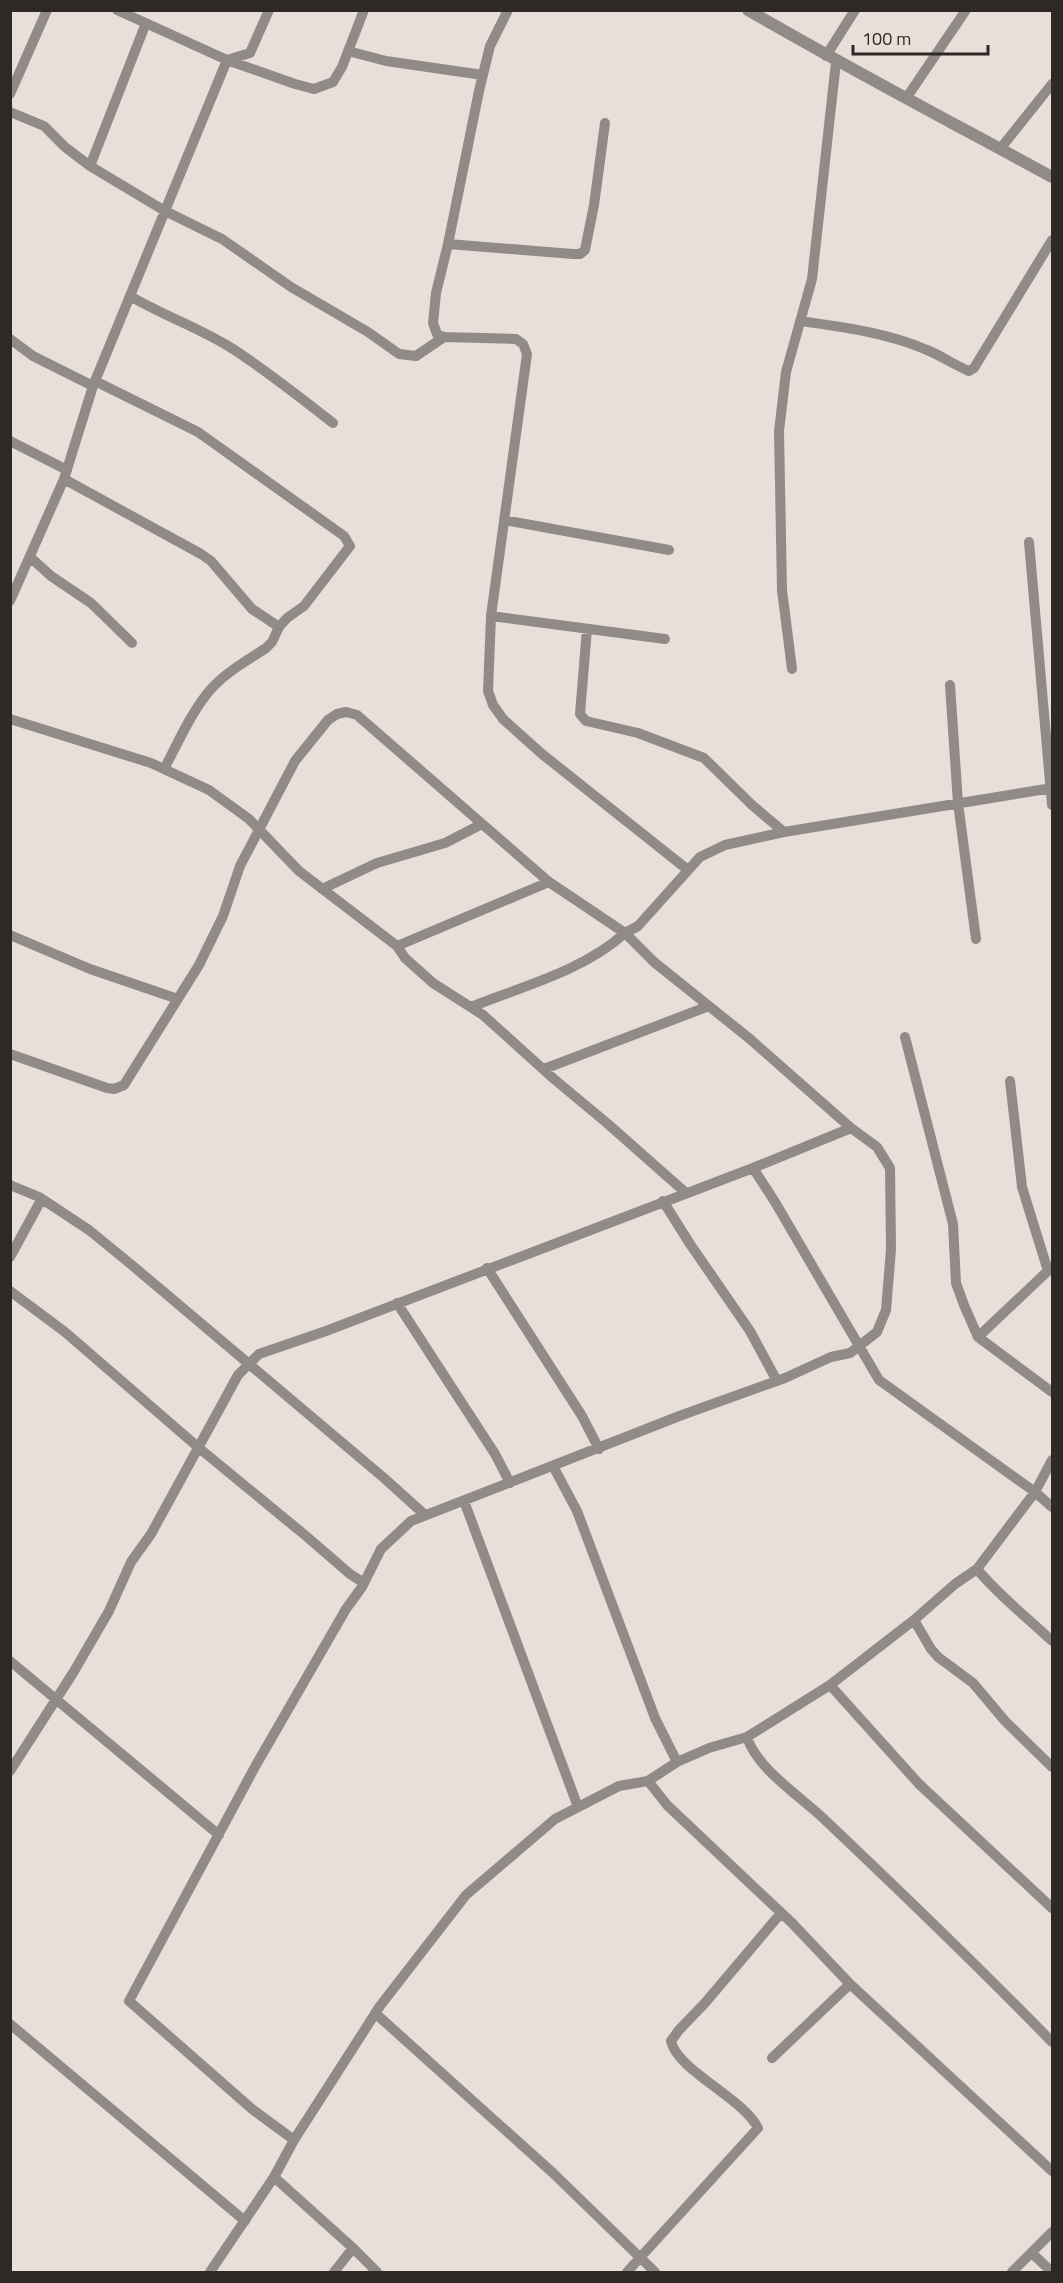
<svg xmlns="http://www.w3.org/2000/svg" width="1063" height="2283" font-family="'Titillium Web',sans-serif">
  <style>
    .lines { fill: none; stroke-linecap: round; stroke-linejoin: round }
    .minor { stroke: #908b89; stroke-width: 10 }
    .tertiary { stroke: #908b89; stroke-width: 12 }
  </style>
  <rect width="100%" height="100%" fill="#eadfd8"/>
  <g class="lines">
    <!-- minor -->
    <path class="minor" d="M117,10L227,60L295,84L314,89L333,82L342,67L364,10
      M508,10L490,46L479,91L448,244L436,293L433,323L437,334L444,337L516,339L523,344L527,354L491,616L488,691L493,705L503,719L542,754L688,870
      M348,51L386,61L483,75
      M826,56L855,10
      M10,94L47,10
      M907,97L966,10
      M10,112L44,126L65,147L90,166L165,211L222,239L291,287L368,332L399,354L416,356L444,337
      M1000,149L1052,84
      M90,166L146,23
      M448,244L573,254H580L585,250L594,205L605,123
      M130,296C164,316 200,328 233,349C267,371 300,397 333,423
      M800,321C843,327 888,333 927,350C942,356 954,365 969,371L974,368L1052,240
      M10,339L33,356L93,386
      M10,441L67,470
      M64,479L201,554L211,561L252,609L279,627L287,618L304,606L350,546L344,536L198,432L97,382
      M504,520L669,550
      M1029,542L1052,805
      M30,557L51,576L91,603L132,643
      M10,601L64,479L93,386L227,60L250,53L269,10
      M491,616L665,639
      M587,629L580,714L586,721L638,733L704,758L752,805L784,832
      M792,669L782,590L779,431L786,372L812,279L836,62
      M950,685L958,803L976,939
      M10,719L151,763L209,790L249,819L299,871L397,946L405,958L433,983L483,1015L554,1079L608,1124L686,1193
      M164,769C178,743 191,712 211,689C226,672 248,660 266,648L272,642L279,627
      M1052,788L784,832L725,845L700,857L638,926L625,933L654,962L750,1039L851,1128L753,1168L775,1202L879,1380L1035,1492L1052,1507
      M322,889L377,863L445,843L482,824
      M10,935L90,969L178,999
      M397,946L549,882
      M905,1037L953,1224L956,1283L964,1305L978,1337L1052,1392
      M10,1054L107,1088L114,1089L124,1085L199,965L223,916L240,866L295,761L328,720L337,714L346,712L357,715L365,722L549,882L625,933C583,971 523,986 471,1007
      M544,1069L709,1006
      M1010,1081L1022,1187L1048,1271
      M10,1185L39,1197L40,1202L10,1257
      M39,1197L89,1230L133,1266L384,1478L425,1515
      M663,1201L690,1244L750,1331L777,1381
      M487,1268L582,1416L599,1449
      M10,1291L65,1332L199,1448L306,1536L350,1574L364,1583
      M397,1303L495,1454L510,1483
      M978,1337L1052,1267
      M553,1466L577,1511L655,1718L677,1762
      M464,1501L578,1807
      M977,1569C999,1596 1027,1617 1052,1641
      M914,1620L931,1649L938,1657L973,1683L1005,1721L1052,1767
      M10,1661L219,1835
      M830,1685L919,1784L1052,1908
      M747,1737C757,1769 800,1796 824,1819C901,1892 978,1966 1052,2042
      M10,1771L73,1673L109,1611L131,1562L151,1534L238,1375L259,1354L326,1331L753,1168
      M648,1781L667,1805L792,1923L850,1984L1052,2171
      M375,2013L553,2173L655,2272
      M10,2024L245,2221
      M772,2058L850,1984
      M294,2140L252,2109L129,2001L256,1765L346,1609L362,1587L381,1549L411,1521L682,1415L785,1378L831,1357L850,1353L877,1332L886,1310L891,1249L890,1168L877,1147L851,1128
      M274,2177L353,2248L377,2272
      M1032,2253L1052,2272
      M210,2272L274,2177L294,2140L380,2006L466,1895L555,1819L619,1786L648,1781L677,1762L709,1748L747,1737L830,1685L914,1620L955,1584L977,1569L1035,1492L1052,1460
      M334,2272L353,2248
      M627,2272L758,2128C743,2098 677,2070 671,2041L679,2030L705,2003L781,1913
      M1012,2272L1052,2232"/>
    <!-- tertiary -->
    <path class="tertiary" d="M748,10C848,68 951,122 1052,177"/>
  </g>
  <!-- border -->
  <rect width="1063" height="2283" fill="none" stroke="#2e2927" stroke-width="24"/>
  <!-- scale -->
  <path d="M853 45v9h135v-9" fill="none" stroke="#2e2927" stroke-width="3"/>
  <text x="862" y="45" font-size="18" fill="#2e2927" stroke="#eadfd8" stroke-width="4.5" paint-order="stroke">100 m</text>
</svg>
